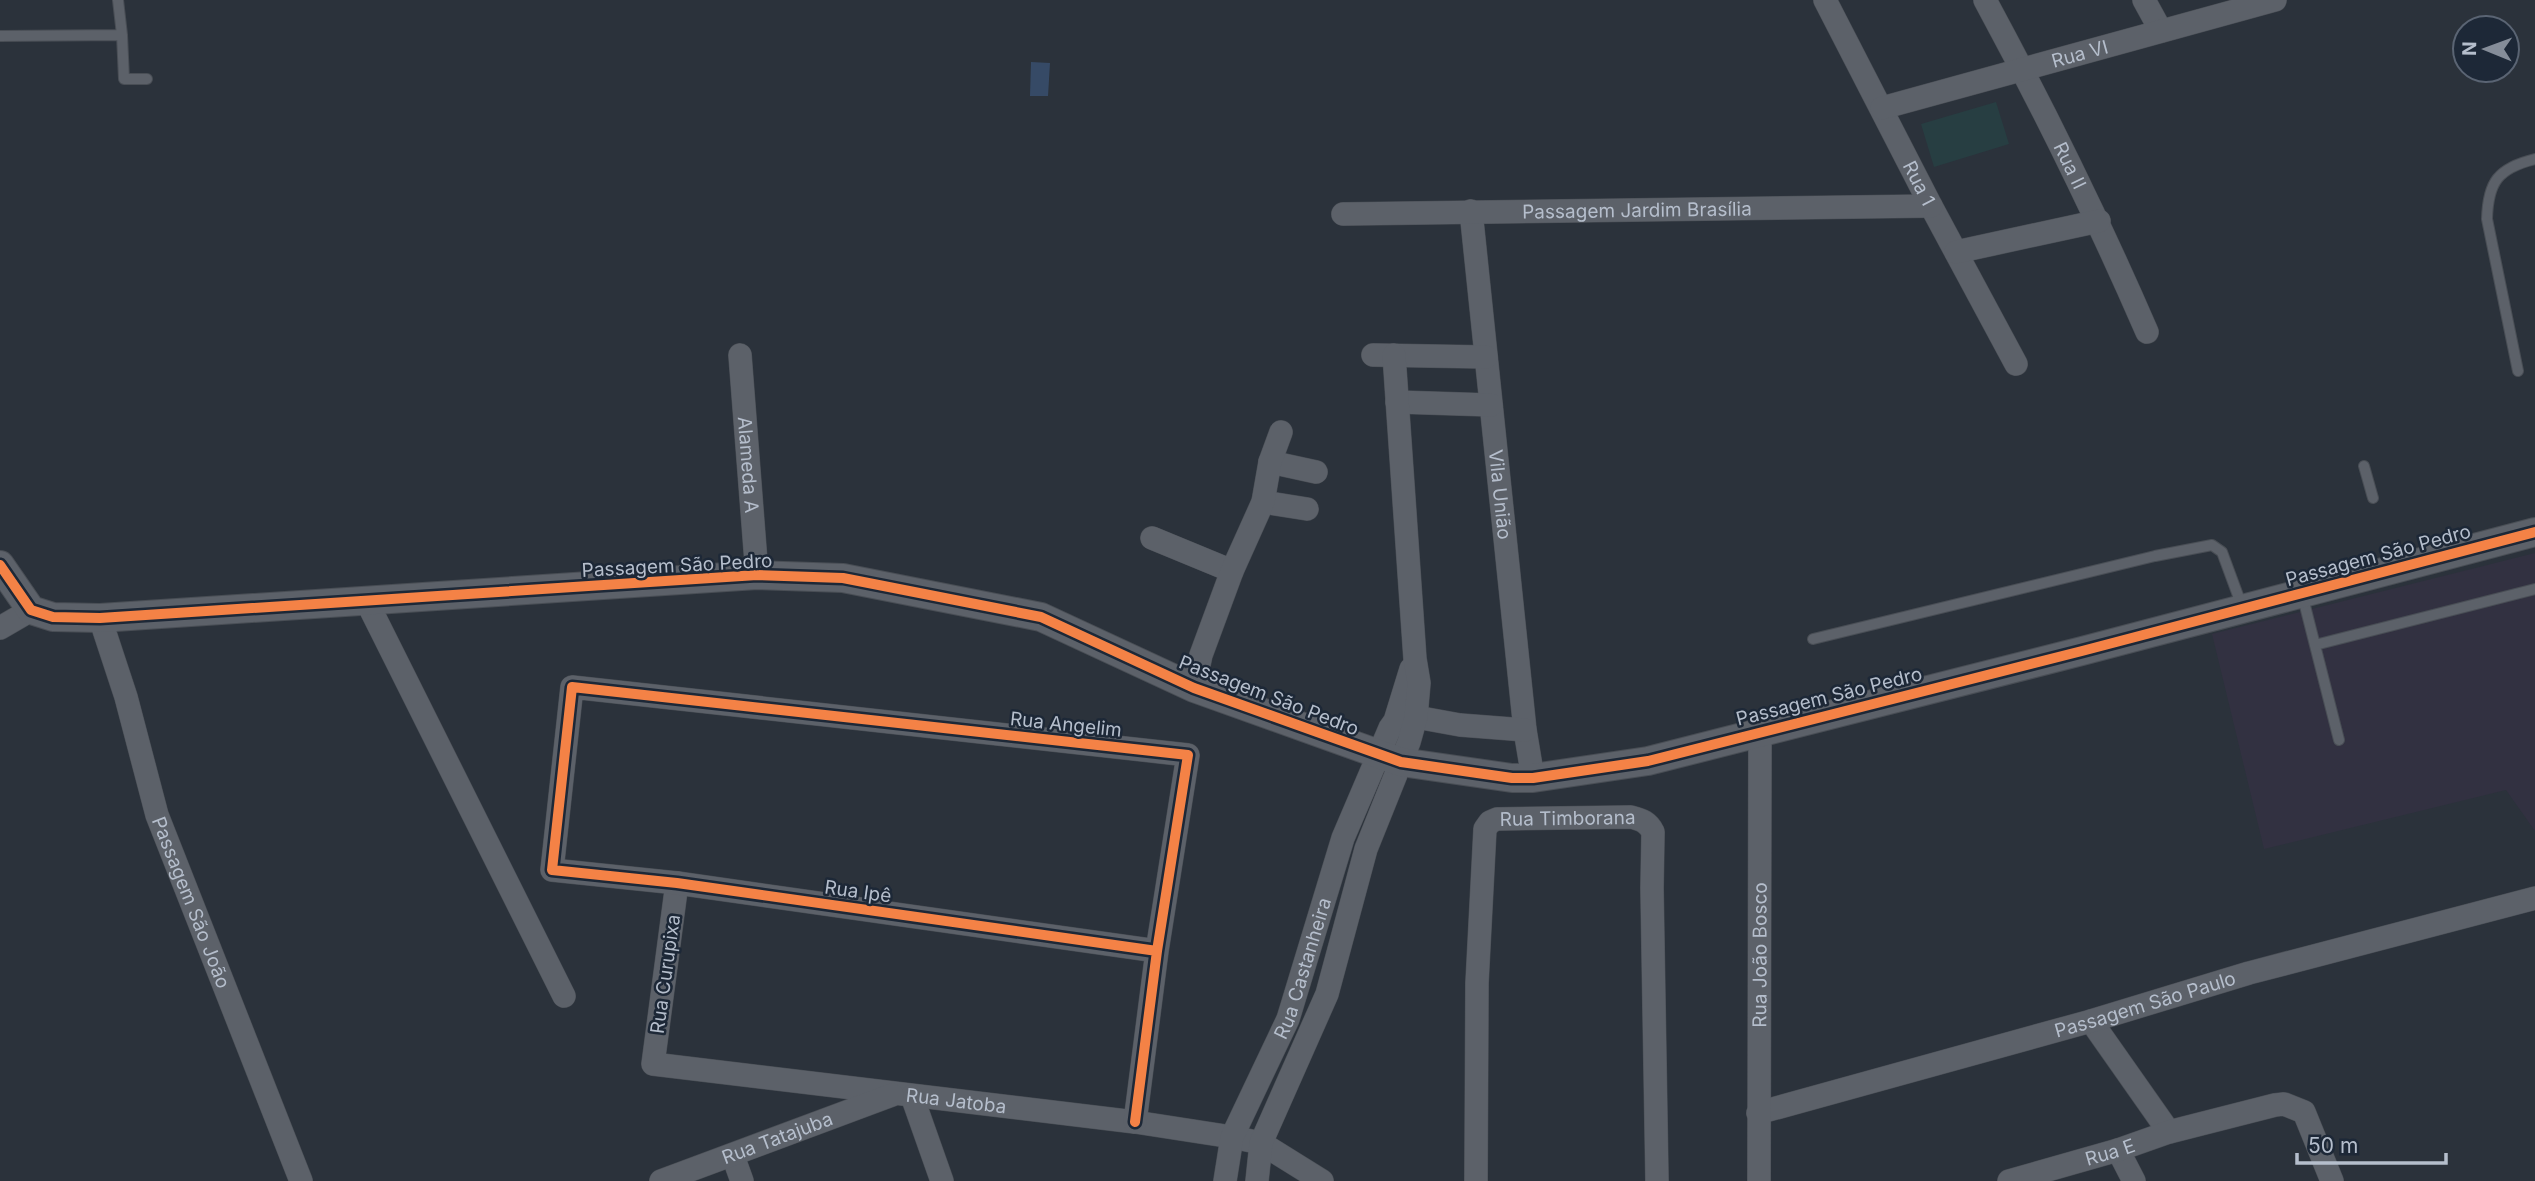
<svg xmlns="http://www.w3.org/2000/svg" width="2535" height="1181" font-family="Inter,sans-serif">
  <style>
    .medical { fill: #323141 }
    .green { fill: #273e42 }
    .water { fill: #364a66 }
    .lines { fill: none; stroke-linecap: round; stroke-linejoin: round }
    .service-casing { stroke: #494e55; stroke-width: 12 }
    .minor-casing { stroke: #494e55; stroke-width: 24 }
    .tertiary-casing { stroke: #494e55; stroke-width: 30 }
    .service { stroke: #5c6169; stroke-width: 10 }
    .minor { stroke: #5c6169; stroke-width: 23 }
    .tertiary { stroke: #5c6169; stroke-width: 28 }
    .cycleway-casing { stroke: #1d2837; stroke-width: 15 }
    .cycleway { stroke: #f48246; stroke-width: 10 }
    .labels { text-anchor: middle; stroke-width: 5; stroke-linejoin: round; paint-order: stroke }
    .street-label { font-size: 19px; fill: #b5becc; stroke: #1d2837 }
  </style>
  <rect width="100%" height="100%" fill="#2b323b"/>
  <!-- medical -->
  <path class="medical" d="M2535,553V831L2506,790L2264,849L2212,634Z"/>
  <!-- green -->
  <path class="green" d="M1996,102L2009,144L1934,167L1921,124Z"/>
  <!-- water -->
  <path class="water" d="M1031,62L1050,63L1048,96H1030Z"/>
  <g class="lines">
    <defs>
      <path id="service" d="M118,0L122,35
        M0,36L122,35L124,79H147
        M2518,371L2487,219C2488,182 2498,168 2535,159
        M2364,466L2373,498
        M2302,594L2339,740
        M1813,639L2155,556L2212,545L2222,552L2243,609
        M2315,645L2535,589"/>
      <g id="minor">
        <path id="s1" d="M1825,0L1931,206L2016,364"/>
        <path id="s2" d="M1985,0C2044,109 2098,219 2147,332"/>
        <path d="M2144,0L2161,31"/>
        <path id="s3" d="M1882,108L2275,0"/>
        <path id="s4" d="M1471,211L1525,730L1533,778"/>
        <path id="s5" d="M1343,214L1931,206"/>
        <path d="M1956,252L2099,221"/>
        <path id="s6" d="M740,355L757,575"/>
        <path d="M1373,355L1486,357"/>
        <path d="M1397,402L1491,405"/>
        <path d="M1270,462L1316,472"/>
        <path d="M1263,502L1307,509"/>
        <path d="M1152,538L1232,571"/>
        <path d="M366,600L564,996"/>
        <path id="s7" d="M100,618L126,697L157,815L301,1181"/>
        <path d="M0,628L31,610"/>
        <path d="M1194,688L1201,655L1232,571L1263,502L1270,462L1281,432"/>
        <path d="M1416,717L1460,725L1525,730"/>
        <path id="s8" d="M677,883L653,1064L1135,1122L1232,1137L1261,1143L1322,1181"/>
        <path d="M2091,1021L2169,1132"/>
        <path d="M912,1096L942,1181"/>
        <path id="s9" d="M1758,1113L2091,1021L2249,973L2535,898"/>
        <path d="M1135,1122L1157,951L1188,755L572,687L552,870L677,883L1157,951"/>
        <path d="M2118,1150L2134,1181"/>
        <path d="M733,1156L742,1181"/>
        <path id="s10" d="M661,1181L892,1095"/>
        <path id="s11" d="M1225,1181L1232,1137L1288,1019L1343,838L1390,728L1395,721L1411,669"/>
        <path d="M1257,1181L1261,1143L1327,994L1366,849L1409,742L1416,717L1419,683L1415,659L1394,355"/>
        <path id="s12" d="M1476,1181L1477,983L1485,829L1490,822L1497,819L1631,817C1642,820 1648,822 1653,832L1652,888L1657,1181"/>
        <path id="s13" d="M1759,1181L1760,731"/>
        <path id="s14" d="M2009,1181L2118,1150L2169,1132L2275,1105L2284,1104L2304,1112L2332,1181"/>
      </g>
      <path id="tertiary" d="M0,565L31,610L53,617L100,618L757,575L843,578L1041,617L1194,688L1401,762L1512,778H1533L1648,761L2082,651L2535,532"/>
    </defs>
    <!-- service casing -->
    <use href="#service" class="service-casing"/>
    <!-- minor casing -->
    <use href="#minor" class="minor-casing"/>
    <!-- tertiary casing -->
    <use href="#tertiary" class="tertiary-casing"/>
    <!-- service -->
    <use href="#service" class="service"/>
    <!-- minor -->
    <use href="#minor" class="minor"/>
    <!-- tertiary -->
    <use href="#tertiary" class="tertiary"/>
    <defs>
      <path id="cycleway" d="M0,565L31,610L53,617L100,618L757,575L843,578L1041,617L1194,688L1401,762L1512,778H1533L1648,761L2082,651L2535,532
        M1135,1122L1157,951L1188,755L572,687L552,870L677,883L1157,951"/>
    </defs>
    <!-- cycleway casing -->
    <use href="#cycleway" class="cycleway-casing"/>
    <!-- cycleway -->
    <use href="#cycleway" class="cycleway"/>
  </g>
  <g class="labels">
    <!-- street labels -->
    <g class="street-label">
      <text dy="7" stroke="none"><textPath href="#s3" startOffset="205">Rua VI</textPath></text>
      <text dy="7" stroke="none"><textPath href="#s2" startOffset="186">Rua II</textPath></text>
      <text dy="7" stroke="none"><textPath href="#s1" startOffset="206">Rua 1</textPath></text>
      <text dy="7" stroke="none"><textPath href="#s5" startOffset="294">Passagem Jardim Brasília</textPath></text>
      <text dy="7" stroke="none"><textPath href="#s6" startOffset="110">Alameda A</textPath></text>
      <text dy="7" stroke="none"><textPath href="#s4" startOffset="285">Vila União</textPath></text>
      <text transform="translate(2378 555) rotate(-15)" y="7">Passagem São Pedro</text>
      <text transform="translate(677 565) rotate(-3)" y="7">Passagem São Pedro</text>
      <text transform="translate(1269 695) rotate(21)" y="7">Passagem São Pedro</text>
      <text transform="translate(1829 696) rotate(-14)" y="7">Passagem São Pedro</text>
      <text transform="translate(1066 724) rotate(6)" y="7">Rua Angelim</text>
      <text dy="7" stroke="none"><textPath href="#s12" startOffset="439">Rua Timborana</textPath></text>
      <text transform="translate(858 891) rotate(8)" y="7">Rua Ipê</text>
      <text dy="7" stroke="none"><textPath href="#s7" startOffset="299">Passagem São João</textPath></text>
      <text dy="7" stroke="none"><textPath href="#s13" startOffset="226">Rua João Bosco</textPath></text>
      <text dy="7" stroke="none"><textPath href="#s11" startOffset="228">Rua Castanheira</textPath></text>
      <text transform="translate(665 974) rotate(-82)" y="7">Rua Curupixa</text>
      <text dy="7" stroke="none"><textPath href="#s9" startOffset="402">Passagem São Paulo</textPath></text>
      <text dy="7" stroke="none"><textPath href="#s8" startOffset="488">Rua Jatoba</textPath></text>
      <text dy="7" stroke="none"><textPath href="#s10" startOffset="124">Rua Tatajuba</textPath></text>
      <text dy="7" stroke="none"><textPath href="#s14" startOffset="105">Rua E</textPath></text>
    </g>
  </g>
  <!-- north arrow -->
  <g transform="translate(2486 49) rotate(271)"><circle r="33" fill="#1d2837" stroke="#5a6473" stroke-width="2"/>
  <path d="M0-5L12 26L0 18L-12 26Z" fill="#858d99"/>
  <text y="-10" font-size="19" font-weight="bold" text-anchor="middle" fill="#b5becc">N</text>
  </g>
  <!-- scale -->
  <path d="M2297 1153v10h149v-10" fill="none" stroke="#b5becc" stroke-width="3.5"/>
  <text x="2308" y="1153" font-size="21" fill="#b5becc" stroke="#1d2837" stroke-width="5" paint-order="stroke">50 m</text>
</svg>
